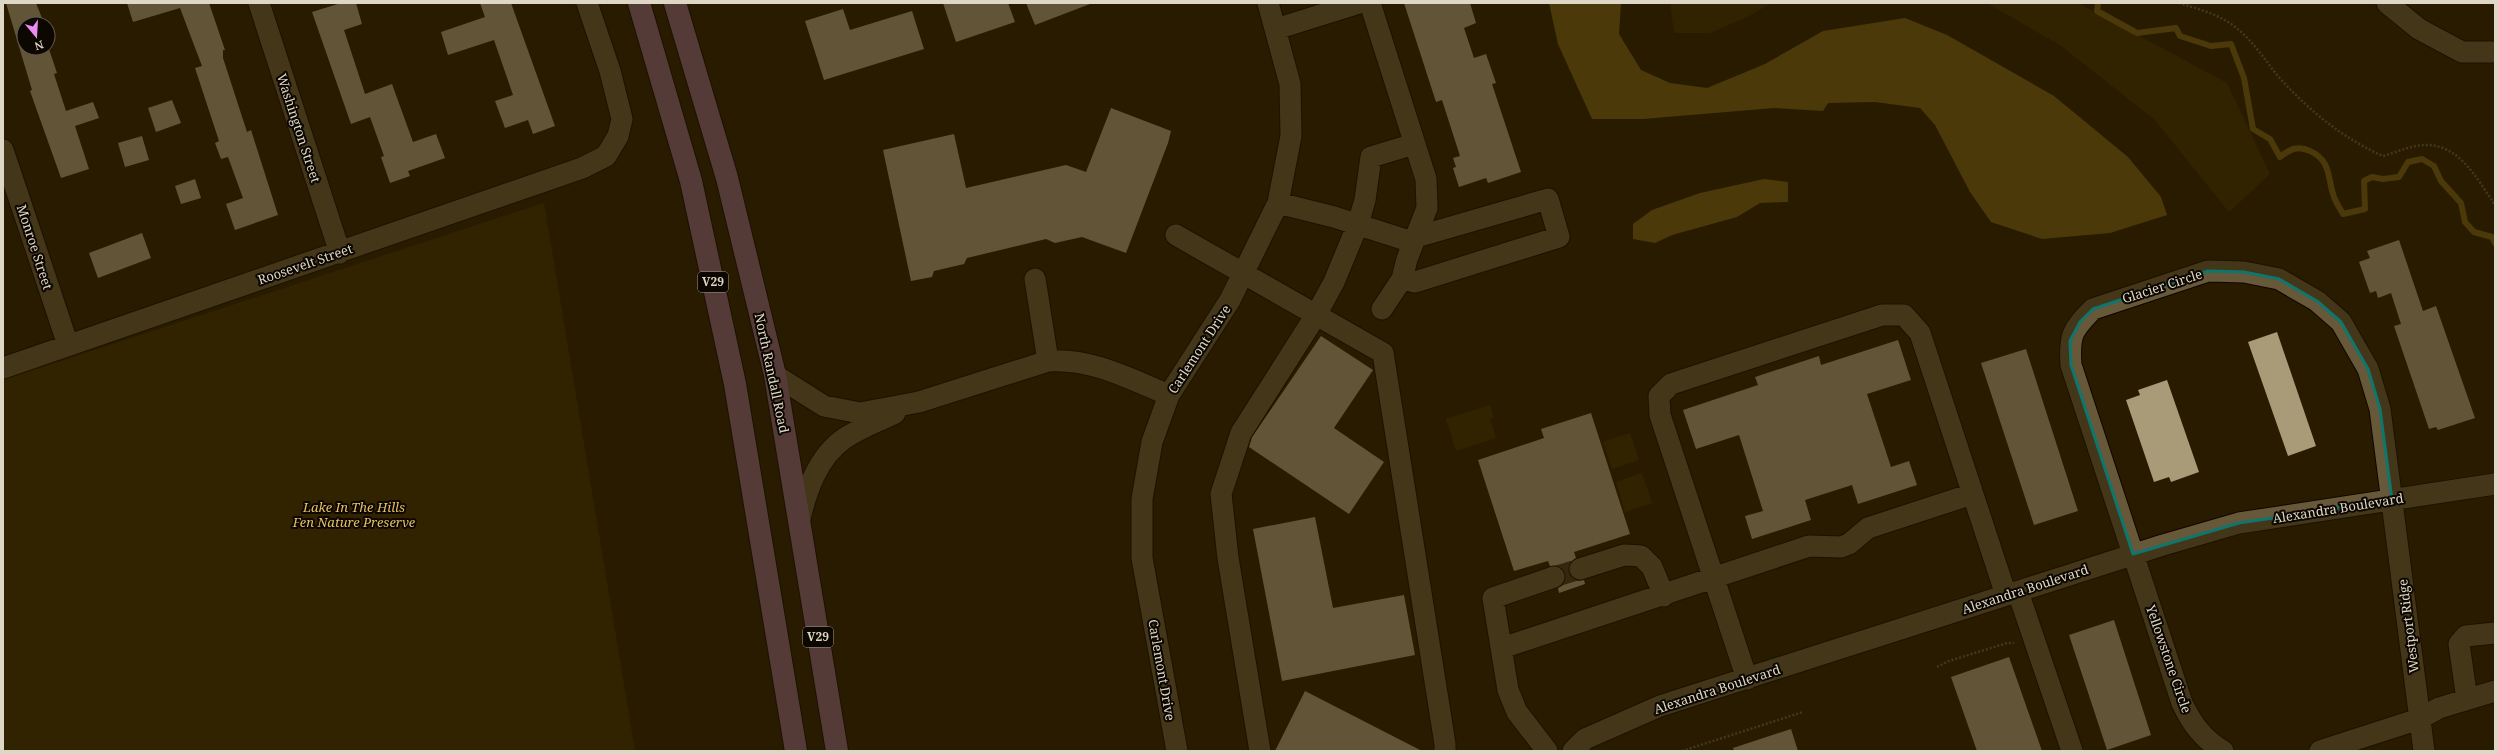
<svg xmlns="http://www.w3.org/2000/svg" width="2498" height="754" font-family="'Noto Serif',serif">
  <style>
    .green { fill: #3e2e00 }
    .water { fill: #795e15 }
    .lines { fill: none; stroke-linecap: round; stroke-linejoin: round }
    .stream { stroke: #795e15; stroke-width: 6 }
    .building { fill: #a99a78 }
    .minor-tunnel { stroke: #43371e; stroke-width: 21; stroke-dasharray: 21 10; stroke-linecap: butt }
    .minor-casing { stroke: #100600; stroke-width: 23 }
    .major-casing { stroke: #100600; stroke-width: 24 }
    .path { stroke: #645941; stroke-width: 2.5; stroke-dasharray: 2 2; stroke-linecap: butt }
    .minor { stroke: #665839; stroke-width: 21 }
    .major { stroke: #8b627b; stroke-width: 22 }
    .marked { fill: none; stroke: #0f766e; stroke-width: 3; stroke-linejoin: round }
    .labels { text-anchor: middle; stroke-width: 4; stroke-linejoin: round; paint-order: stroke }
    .shield { fill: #0c0700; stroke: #9f998a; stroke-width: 1 }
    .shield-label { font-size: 12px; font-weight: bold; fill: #ded7c5 }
    .street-label { font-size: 13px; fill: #ded7c5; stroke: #0c0700 }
    .park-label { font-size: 13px; font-style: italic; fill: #e8c061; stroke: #0c0700 }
  </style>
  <rect width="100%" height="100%" fill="#281b00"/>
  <!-- green -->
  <path class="green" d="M1670,3H1771L1749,16L1710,33H1674Z
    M1987,3H2078L2227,83L2270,174L2229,212L2155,120L2060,45Z
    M544,203L635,751H3V380Z
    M1490,405L1494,418L1490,419L1496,438L1456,451L1446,419Z
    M1630,433L1639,460L1612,469L1603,442Z
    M1642,473L1652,503L1625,512L1616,482Z"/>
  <!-- water -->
  <path class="water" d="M1549,3H1621L1619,34L1641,70L1670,83L1707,88L1765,64L1823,31L1905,18L1947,35L2054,96L2128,157L2161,197L2167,215L2110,233L2042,239L1991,222L1970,192L1935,125L1920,108L1875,102L1828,103L1823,111L1774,108L1643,119H1592L1558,44Z
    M1764,179L1788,182V202L1760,203L1737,217L1672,235L1655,243L1633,239V224L1652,210L1700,193Z"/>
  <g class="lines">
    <!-- stream -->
    <path class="stream" d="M2098,3L2097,11L2137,33L2176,28L2180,36L2211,46L2231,44L2244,78L2253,129L2270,139L2280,157C2290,149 2298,145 2310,151C2332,161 2327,178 2334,197C2336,203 2340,208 2343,214L2365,209L2364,181L2372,177L2383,179L2399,177L2408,162L2422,159L2434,166L2441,181L2461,203L2465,222L2474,232L2492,237L2495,243"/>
  </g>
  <!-- building -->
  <path class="building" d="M6,3H36L42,18L39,19L41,24H24V48H48V46L57,73L54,74L66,111L93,102L99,118L75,126L89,169L61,178L30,91L32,90Z
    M127,3H209L225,50H223V58L247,132L251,130L278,215L235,230L226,204L243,198L228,157L221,159L215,143L219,141L195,68L202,66L180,8L133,22Z
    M341,3H356L362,24L344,30L365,94L392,84L413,142L436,134L445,158L408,171L410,176L390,183L381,157L384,156L370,117L351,124L312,12Z
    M480,3H511L555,126L533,134L528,120L505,128L495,101L513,95L494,40L448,55L441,32L485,17Z
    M943,3H1008L1015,22L956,42Z
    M1026,3H1090V4L1035,25Z
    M1404,3H1470L1476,23L1464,28L1474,58L1486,54L1496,83L1492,84L1521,172L1488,183L1486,178L1459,187L1453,168L1456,167L1453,158L1460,156L1442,100L1436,102Z
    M843,9L850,30L912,11L924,49L824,80L805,21Z
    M172,100L181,123L156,132L148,108Z
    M1111,108L1171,131L1168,143L1126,253L1082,237L1055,243L1046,239L967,258L964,264L934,271L932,277L911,281L883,150L954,134L966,188L1066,165L1086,172Z
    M142,136L149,160L125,167L118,143Z
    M195,179L201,198L181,204L175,186Z
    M142,233L151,258L98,278L89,253Z
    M2399,240L2423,311L2436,306L2475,418L2438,430L2436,427L2429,429L2394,326L2401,324L2391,293L2378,298L2376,291L2370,293L2359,262L2370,258L2367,251Z
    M2277,332L2316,446L2288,456L2248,342Z
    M1321,336L1373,370L1334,428L1384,462L1349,514L1249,447L1252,437Z
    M1898,340L1911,380L1867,394L1891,467L1909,461L1917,485L1858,504L1852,485L1805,500L1811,520L1752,539L1745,516L1763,511L1739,435L1696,449L1683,410L1758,385L1755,377L1819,356L1821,365Z
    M2026,349L2078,511L2034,525L1981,363Z
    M2167,380L2199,472L2171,482L2169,477L2154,482L2126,400L2140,395L2138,390Z
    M1591,413L1630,534L1574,552L1576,558L1568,566L1569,573L1577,581L1584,580L1585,584L1559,593L1558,588L1563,585L1565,573L1562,568L1550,566L1548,561L1514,571L1478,460L1544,438L1541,429Z
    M1315,517L1333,608L1404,595L1415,655L1282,681L1253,529Z
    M2114,620L2151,735L2107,750L2069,635Z
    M2009,657L2042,751H1977L1951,677Z
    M1305,691L1422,751H1275Z
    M1791,729L1798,751H1734L1733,748Z"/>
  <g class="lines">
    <!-- minor-tunnel -->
    <path class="minor-tunnel" d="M1554,577L1580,569"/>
    <defs>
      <path id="minor" d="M259,3L340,253
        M1370,3L1426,179L1427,208L1407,259L1402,279L1382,309
        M2387,3L2419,29L2462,52H2495
        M1276,29L1359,3
        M3,150L68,345
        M1278,203L1334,217L1406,240L1548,199L1559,237L1415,282L1402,279
        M1176,235L1383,353L1445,744V751
        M1035,279L1048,361
        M3,368L582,168L606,156L618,136L622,119L610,71L587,3
        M775,375L824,406L860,413L919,402L1048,361C1092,358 1130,379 1169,395
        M799,523C806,492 817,457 845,438C860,428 879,421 895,413
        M1580,569L1624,555L1641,556L1652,567L1664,596
        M2018,592L2072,751
        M1502,648L1809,546L1841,547L1849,544L1868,528L1972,494
        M1747,679L1660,415L1659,396L1671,384L1882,315H1904L1920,333L2006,595
        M2467,699L2459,644L2466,636L2495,633
        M1177,751L1142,558V499L1152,442L1169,395L1230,300L1278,203L1291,136L1290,84L1268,3
        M1260,751L1228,558L1221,494L1241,433L1316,315L1334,282L1358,224L1365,200L1371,157L1414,144
        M1547,751L1517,712L1508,690L1493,598L1554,577
        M1573,751L1585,739L1660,706L2163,545L2239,523L2495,484
        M2223,751C2203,739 2192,724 2182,703L2071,365C2069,335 2072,330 2093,309L2208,271L2244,272L2279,279L2317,301L2341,322L2368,369L2380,409L2424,751
        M2320,751L2419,719L2439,708L2495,691"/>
      <path id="major" d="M639,3L691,181L735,384L796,751
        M675,3L727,178L775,375L837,751"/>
    </defs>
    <!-- minor casing -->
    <use href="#minor" class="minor-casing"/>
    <!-- major casing -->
    <use href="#major" class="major-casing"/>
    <!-- path -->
    <path class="path" d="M2179,3C2195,8 2214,13 2228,22C2249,35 2262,56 2277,75C2307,109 2342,138 2383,156C2394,153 2405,148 2416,146C2456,138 2476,177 2495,205
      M1937,667L1949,661L2007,643H2014
      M1682,751L1803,712"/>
    <!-- minor -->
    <use href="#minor" class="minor"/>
    <!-- major -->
    <use href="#major" class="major"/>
  </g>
  <!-- marked area -->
  <path d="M0 0H2498V754H0ZM2208,271L2244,272L2279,279L2317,301L2341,322L2368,369L2380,409L2392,500L2239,523L2133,554L2071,365L2070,341L2080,322L2093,309Z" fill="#281b00" fill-opacity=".55" fill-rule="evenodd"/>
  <path class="marked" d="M2208,271L2244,272L2279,279L2317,301L2341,322L2368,369L2380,409L2392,500L2239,523L2133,554L2071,365L2070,341L2080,322L2093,309Z"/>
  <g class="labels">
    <!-- shield labels -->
    <g class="shield">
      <rect x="698" y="272" width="30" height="20" rx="3"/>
      <rect x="803" y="627" width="30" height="20" rx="3"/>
    </g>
    <g class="shield-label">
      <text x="713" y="286">V29</text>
      <text x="818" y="641">V29</text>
    </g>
    <!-- street labels -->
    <g class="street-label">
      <text transform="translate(299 128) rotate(72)" y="5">Washington Street</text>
      <text transform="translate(35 247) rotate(72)" y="5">Monroe Street</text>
      <text transform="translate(305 264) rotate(-19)" y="5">Roosevelt Street</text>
      <text transform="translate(2162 286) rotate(-18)" y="5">Glacier Circle</text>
      <text transform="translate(1199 349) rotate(-57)" y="5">Carlemont Drive</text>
      <text transform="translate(772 373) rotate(78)" y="5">North Randall Road</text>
      <text transform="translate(2338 508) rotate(-9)" y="5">Alexandra Boulevard</text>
      <text transform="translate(2025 589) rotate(-18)" y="5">Alexandra Boulevard</text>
      <text transform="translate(2408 626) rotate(-97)" y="5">Westport Ridge</text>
      <text transform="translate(2169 659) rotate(71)" y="5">Yellowstone Circle</text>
      <text transform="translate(1162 670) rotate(80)" y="5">Carlemont Drive</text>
      <text transform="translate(1717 689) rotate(-18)" y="5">Alexandra Boulevard</text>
    </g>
    <!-- park labels -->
    <g class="park-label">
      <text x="354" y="512">Lake In The Hills<tspan x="354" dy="15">Fen Nature Preserve</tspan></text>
    </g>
  </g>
  <!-- border -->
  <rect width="2498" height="754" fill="none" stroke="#ded7c5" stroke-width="8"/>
  <!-- north arrow -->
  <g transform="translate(36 36) rotate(162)"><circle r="19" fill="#0c0700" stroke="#605a4f"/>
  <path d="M0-3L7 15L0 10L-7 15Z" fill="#ef8bf6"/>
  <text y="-6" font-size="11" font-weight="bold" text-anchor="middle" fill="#ded7c5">N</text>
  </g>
</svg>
